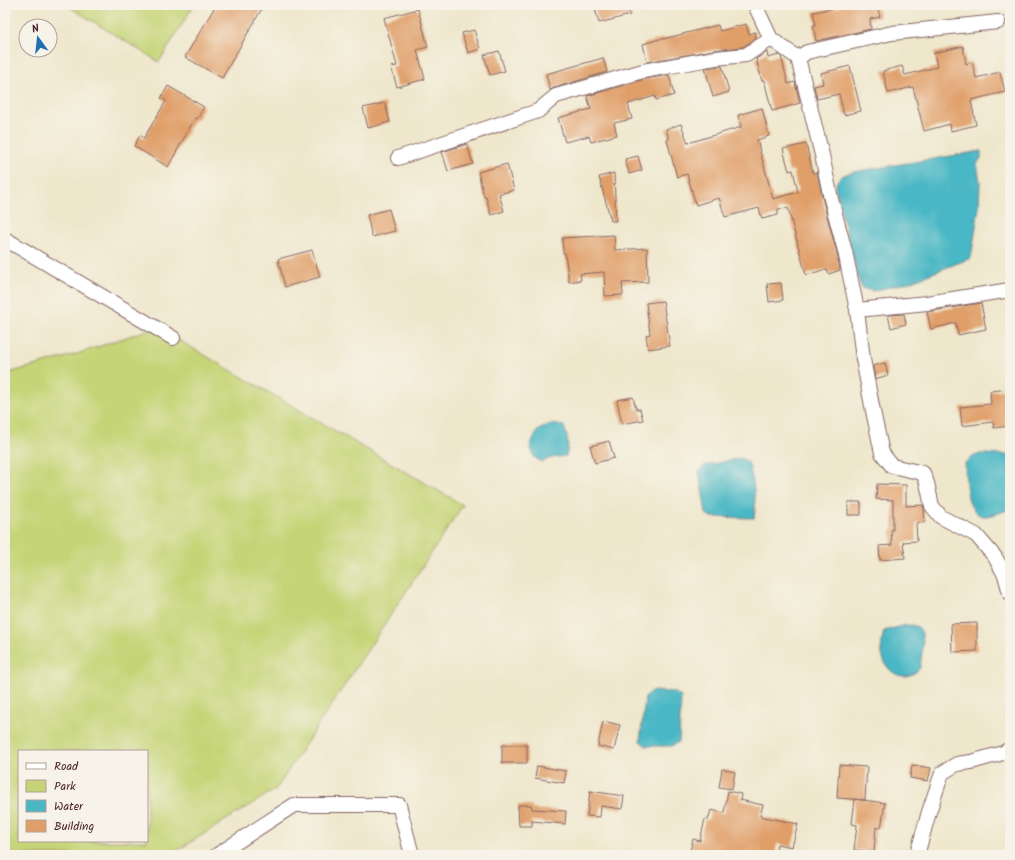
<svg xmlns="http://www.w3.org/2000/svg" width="1015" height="860" font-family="Kalam,sans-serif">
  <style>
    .green { fill: #c5d476; stroke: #887a50; fill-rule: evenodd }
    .water { fill: #4ab7c5; stroke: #4a6b78 }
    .building { fill: #e09e68 }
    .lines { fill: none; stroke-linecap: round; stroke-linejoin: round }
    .street-casing { stroke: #846563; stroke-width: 16 }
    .street { stroke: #fff; stroke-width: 14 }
  </style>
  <rect width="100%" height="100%" fill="#f7f3e8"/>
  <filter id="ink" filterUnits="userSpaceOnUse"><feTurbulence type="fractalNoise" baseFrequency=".025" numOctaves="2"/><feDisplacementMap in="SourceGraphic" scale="8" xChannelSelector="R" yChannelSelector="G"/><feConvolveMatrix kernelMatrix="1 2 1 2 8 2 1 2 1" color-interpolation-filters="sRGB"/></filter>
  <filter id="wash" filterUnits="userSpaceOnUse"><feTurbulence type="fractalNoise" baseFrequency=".012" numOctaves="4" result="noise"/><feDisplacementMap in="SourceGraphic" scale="16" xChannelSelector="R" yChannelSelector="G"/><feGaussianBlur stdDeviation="0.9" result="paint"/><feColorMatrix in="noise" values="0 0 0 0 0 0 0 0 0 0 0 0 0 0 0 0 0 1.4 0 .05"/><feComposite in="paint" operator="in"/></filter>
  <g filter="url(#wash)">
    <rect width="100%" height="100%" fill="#efe7cc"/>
    <!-- green -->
    <path class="green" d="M66,5H194L159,62Z
      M156,327L463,505L276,789L170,855H5V374L77,354ZM19,751H147V841H19Z"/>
    <!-- water -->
    <path class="water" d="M981,151V158L977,164L980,182L979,208L971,258L909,282L872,291L862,288L859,281L835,187C838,176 843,175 853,172Z
      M552,424L564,426C567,437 570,444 566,456L551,458L542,462L534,457L530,445L538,430Z
      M980,454L1010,455V509C1004,511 990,517 983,516C964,512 966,478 965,463L972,457Z
      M741,458L748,462C753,477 757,503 754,518L709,517L706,513L699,471L704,466Z
      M912,625C914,626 917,626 919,628C926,634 921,659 920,668C917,671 914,674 910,675C896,680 883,666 882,653C881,645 882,638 884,631L902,626Z
      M651,691L673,692L681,697L679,742L671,746H646L640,741L645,698Z"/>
    <g id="blocks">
      <!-- building -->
      <path class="building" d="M216,5H264L222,78L185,57Z
        M594,5H628L630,15L599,23Z
        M840,5H877L880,17L870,19L871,29L816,41L813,25H816L813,12L840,7Z
        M418,9L428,47L417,50L425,79L397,87L391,67L397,66L384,18Z
        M746,24L749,34L755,32L756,38L743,47L714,50L647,62L643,44L663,38V39L718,25L720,31Z
        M474,30L480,49L468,53L462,33Z
        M963,46L966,64L972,62L976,78L1000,72L1005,92L971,100L976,125L951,131L950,124L924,131L913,87L888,93L883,71L902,66L905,75L937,67L934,53Z
        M499,51L505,71L490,75L484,55Z
        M767,52L768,58L779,55L781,56L788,84L795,82L800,103L772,111L764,80L762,81L756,59Z
        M603,58L607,72L554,88L550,90L546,74Z
        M722,66L729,92L713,97L705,68Z
        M850,66L861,111L844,115L839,94L817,99L814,86L823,84L821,73Z
        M669,75L674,95L656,100L655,96L628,104L632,119L614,123L617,135L591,142L589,136L565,142L558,118L591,109L587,96L645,79Z
        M168,86L204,107L197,119L195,118L168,167L134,146L140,135L144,138L166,101L161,98Z
        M385,103L390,122L368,128L363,108Z
        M762,108L769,136L757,140L773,199L798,192L793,170L789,171L783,149L806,144L813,173L817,172L823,201L837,253L840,270L829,274L827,269L806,275L788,208L778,209V215L762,219L759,208L725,217L719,198L696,205L687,174L677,177L667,140L669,139L666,129L681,124L688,143L741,127L738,115Z
        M467,144L473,164L448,171L442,152Z
        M638,156L642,170L629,174L625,159Z
        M507,164L514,190L499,194L504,211L491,215L486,197H484L478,172Z
        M614,173L616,221H611L599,177Z
        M389,209L395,231L372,237L367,215Z
        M614,235L615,250L647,248L648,282L622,283L623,295L605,296L604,272L580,274L581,280L569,282L565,253H563L562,238Z
        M312,250L320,277L285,287L278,259Z
        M781,283L783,300L769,302L767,284Z
        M663,301L670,346L648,349L646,335L650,334L646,303Z
        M981,303L986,329L958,335L956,323L931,329L927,312Z
        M904,314L906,324L891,328L888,315Z
        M885,363L888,375L875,379L873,366Z
        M1010,389V426L994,428L993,422L962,426L960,407L991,404L990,391Z
        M633,397L636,409H640L643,420L622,424L617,400Z
        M609,441L614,458L595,463L590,446Z
        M877,484L906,485V506L923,505L924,509L925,522L916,523L917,541L903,542L905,558L880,560L879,546L892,545L891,530H893V500L876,499Z
        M848,502H861V515H848Z
        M977,623V651L952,652L951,624Z
        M603,721L620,725L614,750L598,746Z
        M502,745H527V763H502Z
        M839,765L867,767L865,800L837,798Z
        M912,765L931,768L928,781L910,778Z
        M537,766L566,771L564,783L535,778Z
        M722,769L735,772L732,789L719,787Z
        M590,791L624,796L622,809L601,806L600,817L587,816Z
        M728,791L741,794L740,800L763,805L760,816L798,824L792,847L777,844L775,855H689L693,839L700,841L705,819L708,820L711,810L724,813Z
        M855,799L885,803L881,828L876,827L874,852L854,850L857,825L852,824Z
        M518,805H531L532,809L566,811L565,824L532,821V826H519Z"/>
    </g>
  </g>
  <g filter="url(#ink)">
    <use href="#blocks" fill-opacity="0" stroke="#846563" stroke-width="1"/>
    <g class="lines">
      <defs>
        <path id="street" d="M771,39L798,58L822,155L831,199L845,251L857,310L863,359L873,411L882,453L892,466L923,473L927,483L932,506L941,517L976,535L995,557L1005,575L1010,593
          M798,58L807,52L892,33L998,22
          M398,158L538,111L556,96L643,71L715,58L746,55L771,39L755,5
          M5,239L173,338
          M857,310L927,303L1010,290
          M217,855L294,805H399L412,855
          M917,855L929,812L942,773L957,764L971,762L1003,753L1010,749"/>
      </defs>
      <!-- street casing -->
      <use href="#street" class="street-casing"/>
      <!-- street -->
      <use href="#street" class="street"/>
    </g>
  </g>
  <!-- margin -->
  <rect width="1015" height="860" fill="none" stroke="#f7f3e8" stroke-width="20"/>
  <!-- legend -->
  <rect x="18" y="750" width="130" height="92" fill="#f7f3e8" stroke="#b29e9c"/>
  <rect x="26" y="763" width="20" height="6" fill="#ffffff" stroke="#b29e9c"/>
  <text x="54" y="770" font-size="12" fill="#4a1f2b">Road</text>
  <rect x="26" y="780" width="20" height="12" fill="#c5d476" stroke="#b29e9c"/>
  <text x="54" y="790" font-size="12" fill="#4a1f2b">Park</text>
  <rect x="26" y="800" width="20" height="12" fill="#4ab7c5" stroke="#b29e9c"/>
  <text x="54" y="810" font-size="12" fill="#4a1f2b">Water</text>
  <rect x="26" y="820" width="20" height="12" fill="#e09e68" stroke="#b29e9c"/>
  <text x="54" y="830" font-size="12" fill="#4a1f2b">Building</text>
  <!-- north arrow -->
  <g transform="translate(38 38) rotate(345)"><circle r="19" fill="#f7f3e8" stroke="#b29e9c"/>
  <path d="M0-3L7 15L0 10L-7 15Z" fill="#1f6fb2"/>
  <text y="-6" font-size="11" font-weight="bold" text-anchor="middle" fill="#4a1f2b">N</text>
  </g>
</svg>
